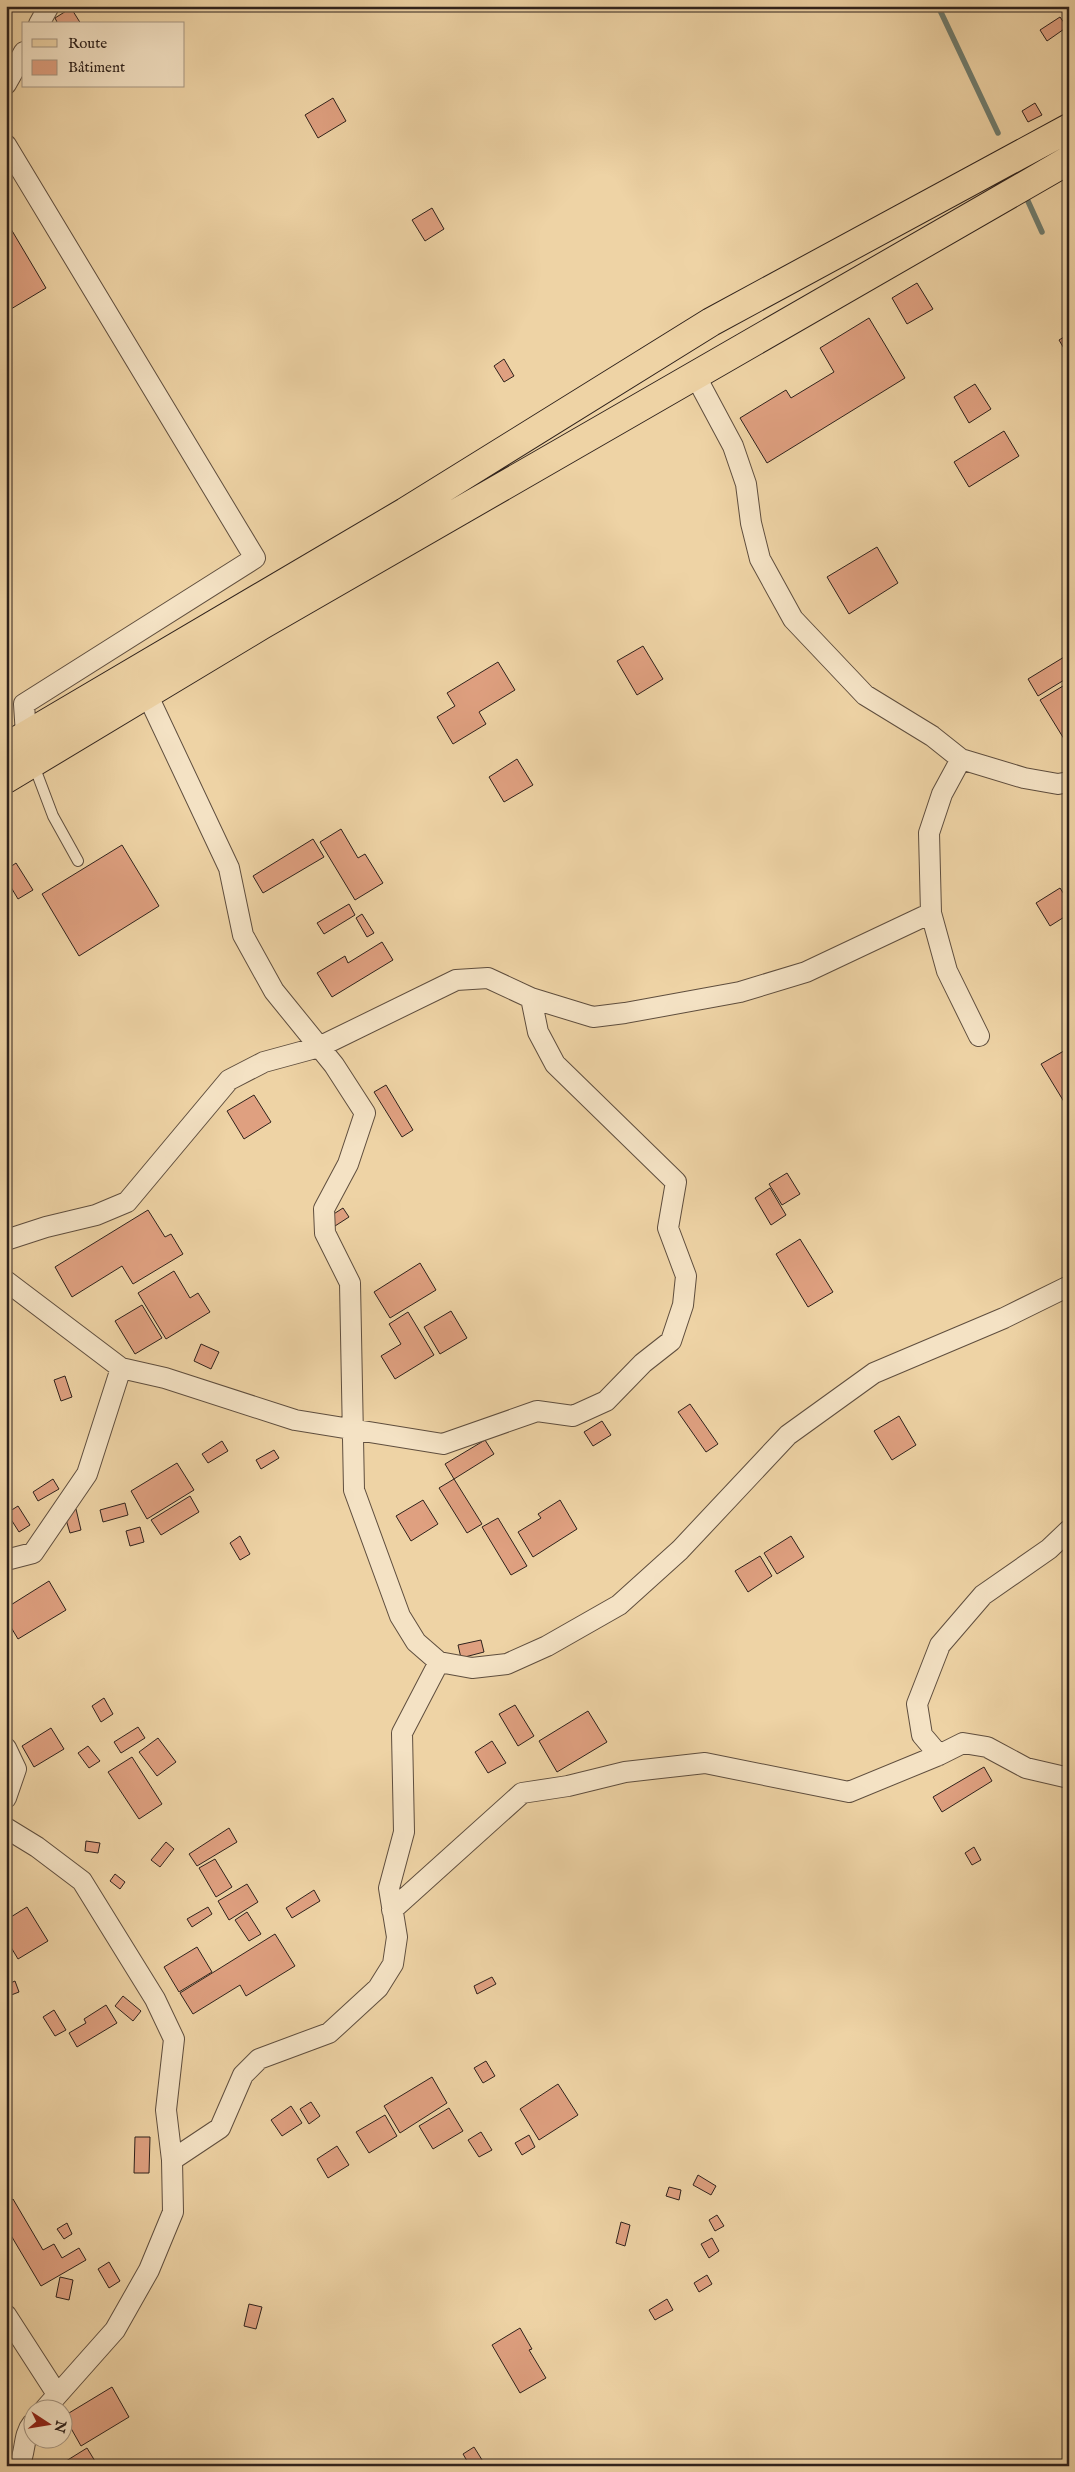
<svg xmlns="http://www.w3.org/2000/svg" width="1075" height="2472" font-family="'IM FELL English',serif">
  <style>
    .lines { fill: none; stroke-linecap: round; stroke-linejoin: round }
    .stream { stroke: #6f7c6e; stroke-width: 5.5 }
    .building { fill: #dfa080; stroke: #2f221c }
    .lane-casing { stroke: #5f4e3e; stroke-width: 12 }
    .street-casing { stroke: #5f4e3e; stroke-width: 22 }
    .primary-casing { stroke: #2f221c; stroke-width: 30 }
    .lane { stroke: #f4e2c4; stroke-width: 10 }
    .street { stroke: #f4e2c4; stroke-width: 20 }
    .primary { stroke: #eed3a5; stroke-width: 28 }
  </style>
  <rect width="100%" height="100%" fill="#eed3a5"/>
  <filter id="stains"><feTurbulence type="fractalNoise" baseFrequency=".004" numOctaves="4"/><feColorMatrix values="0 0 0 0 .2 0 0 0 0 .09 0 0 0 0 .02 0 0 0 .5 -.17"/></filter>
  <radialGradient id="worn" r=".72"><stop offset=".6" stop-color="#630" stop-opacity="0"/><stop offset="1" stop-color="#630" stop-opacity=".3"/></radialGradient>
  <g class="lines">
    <!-- stream -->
    <path class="stream" d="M938,6L998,133
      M1027,199L1042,232"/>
  </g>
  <!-- building -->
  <path class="building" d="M71,8L81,24H58L55,18Z
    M1060,17L1067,27L1047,41L1040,30Z
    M333,98L346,121L318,138L305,115Z
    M1035,103L1042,115L1028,122L1022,111Z
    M432,208L444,229L425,241L412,220Z
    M11,229L46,288L6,312V232Z
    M917,283L933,309L907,324L892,298Z
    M869,318L905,378L767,463L740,418L786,390L791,398L834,372L820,348Z
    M1069,334V357L1059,340Z
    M504,359L514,376L504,382L494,366Z
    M975,384L991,409L969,423L954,397Z
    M1004,431L1019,456L969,487L954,462Z
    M877,547L898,583L849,614L827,577Z
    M643,646L663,679L637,695L617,661Z
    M1069,654V677L1038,696L1028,679Z
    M498,662L515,690L479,712L486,724L453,744L437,717L455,706L447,693Z
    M1063,686L1069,696V747L1040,700Z
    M517,759L533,785L504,802L489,777Z
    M341,829L358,858L365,854L383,883L355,900L320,842Z
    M313,839L324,857L263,893L253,876Z
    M122,845L159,906L79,956L42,894Z
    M16,863L33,890L18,899L6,879V870Z
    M1060,888L1069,902V914L1050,926L1036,903Z
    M349,904L355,915L324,934L317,923Z
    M362,914L374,933L367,937L356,918Z
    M382,942L393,960L332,997L317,973L345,956L348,963Z
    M1069,1048V1110L1041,1064Z
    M386,1085L413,1130L402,1137L374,1092Z
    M254,1095L271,1122L244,1139L227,1111Z
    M787,1173L800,1194L782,1205L769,1184Z
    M770,1188L786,1215L771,1225L755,1198Z
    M343,1208L349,1217L335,1226L329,1217Z
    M148,1210L165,1237L171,1234L183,1254L133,1284L122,1266L72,1297L55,1267Z
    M800,1239L833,1292L808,1307L776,1254Z
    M420,1263L436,1290L390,1318L374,1292Z
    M174,1271L190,1298L198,1293L210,1312L166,1339L138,1293Z
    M142,1305L162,1338L135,1354L115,1321Z
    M451,1311L467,1338L440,1354L424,1327Z
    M408,1312L434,1355L395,1379L381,1356L401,1344L389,1324Z
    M201,1344L219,1352L211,1369L194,1361Z
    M65,1376L72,1397L61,1401L54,1380Z
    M690,1404L718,1444L706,1452L678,1412Z
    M899,1416L916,1445L892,1460L874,1431Z
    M602,1421L611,1435L593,1446L584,1432Z
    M485,1440L494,1454L454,1479L445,1464Z
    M222,1441L228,1451L208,1463L202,1454Z
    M274,1450L279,1458L261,1469L256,1460Z
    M177,1463L194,1490L147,1519L131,1491Z
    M53,1479L59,1489L38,1501L33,1492Z
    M454,1479L482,1524L467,1533L439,1488Z
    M190,1496L199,1512L161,1535L151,1520Z
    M423,1500L438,1524L411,1541L396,1516Z
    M560,1500L577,1529L533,1557L518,1532L541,1518L538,1514Z
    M125,1503L128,1515L103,1522L100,1510Z
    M18,1506L30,1525L19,1532L7,1513Z
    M76,1509L81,1530L70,1533L64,1513Z
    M498,1518L527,1566L511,1575L482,1527Z
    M140,1527L144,1542L130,1546L126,1531Z
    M240,1536L250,1554L240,1560L230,1543Z
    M791,1536L804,1557L777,1574L764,1553Z
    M760,1556L772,1576L748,1592L735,1571Z
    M49,1581L66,1610L18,1639L6,1619V1608Z
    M481,1640L484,1652L461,1658L458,1645Z
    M104,1698L113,1714L101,1722L92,1706Z
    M515,1705L534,1736L518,1746L499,1714Z
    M588,1711L607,1742L557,1772L539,1741Z
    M138,1727L145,1738L121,1753L114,1742Z
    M51,1728L64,1749L34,1767L22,1746Z
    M158,1738L176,1762L157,1776L139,1752Z
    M492,1741L506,1763L488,1773L475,1752Z
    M88,1746L100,1761L89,1768L78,1753Z
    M132,1757L162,1804L139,1819L108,1772Z
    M984,1767L992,1781L942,1812L933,1797Z
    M229,1828L237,1842L197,1866L189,1854Z
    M86,1841L100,1843L98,1853L85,1851Z
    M166,1842L174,1849L160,1867L151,1860Z
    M974,1847L981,1860L972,1865L965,1853Z
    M215,1859L232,1887L216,1897L199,1868Z
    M115,1874L125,1882L120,1889L110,1881Z
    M247,1884L258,1902L229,1920L218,1901Z
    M314,1890L320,1901L292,1918L286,1908Z
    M27,1907L48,1941L18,1959L6,1939V1920Z
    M208,1907L212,1914L192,1927L187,1919Z
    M247,1912L261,1934L249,1941L235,1920Z
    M275,1934L295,1966L246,1996L240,1985L193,2014L180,1993Z
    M197,1947L212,1972L179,1992L164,1967Z
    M492,1977L496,1984L477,1994L474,1986Z
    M15,1981L19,1992L6,1997V1985Z
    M123,1996L141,2011L133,2021L115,2006Z
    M106,2005L117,2023L77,2047L69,2033L86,2023L84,2019Z
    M54,2010L66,2030L55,2036L43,2017Z
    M486,2061L495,2076L483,2083L474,2068Z
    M432,2077L447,2103L400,2133L384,2106Z
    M558,2084L578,2115L539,2140L520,2109Z
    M311,2102L320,2116L309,2124L300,2109Z
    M291,2106L302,2123L282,2136L271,2120Z
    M449,2108L463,2131L433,2149L419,2126Z
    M385,2115L397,2136L369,2153L356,2132Z
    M481,2132L492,2150L479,2157L468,2140Z
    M529,2135L535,2147L522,2155L515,2143Z
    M135,2137H150L149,2173H134Z
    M337,2146L349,2165L328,2178L317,2159Z
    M698,2175L716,2186L711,2195L693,2185Z
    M669,2187L681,2190L679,2200L666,2196Z
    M13,2199L43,2250L54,2244L62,2258L79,2248L86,2260L41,2286L6,2227V2203Z
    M717,2215L724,2226L715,2231L709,2220Z
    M621,2222L630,2225L625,2246L616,2243Z
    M67,2223L72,2234L64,2239L57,2229Z
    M712,2238L719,2251L709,2258L701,2244Z
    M109,2262L120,2281L109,2288L98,2269Z
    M707,2275L712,2284L699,2292L694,2283Z
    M60,2277L73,2280L69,2300L56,2297Z
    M667,2299L673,2310L655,2320L649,2310Z
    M249,2304L262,2307L256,2329L244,2326Z
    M520,2328L532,2349L529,2350L546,2378L520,2393L492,2345Z
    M112,2387L129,2417L81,2446L64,2416Z
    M474,2447L484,2463L480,2466H470L463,2454Z
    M87,2448L98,2466H58Z"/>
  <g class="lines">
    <defs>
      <path id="lane" d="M33,763L53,816L78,861"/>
      <path id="street" d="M39,24L49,6
        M6,84L24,52
        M6,145L255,558L24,704L26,735
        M695,375L733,446L746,484L751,523L760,559L793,619L865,695L932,736L961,759L1024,778L1058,784L1069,782
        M147,694L229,868L243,935L274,991L334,1065L365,1113L348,1164L324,1209L325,1233L350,1283L354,1490L400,1616L416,1642L439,1662L472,1668L507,1664L547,1646L619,1605L680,1550L788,1435L874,1373L1004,1318L1069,1286
        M961,759L942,794L929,833L931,913L947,971L979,1036
        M6,1240L46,1227L96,1215L127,1202L229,1080L264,1062L319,1047L456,980L488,978L531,998L593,1017L625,1013L740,992L806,972L931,913
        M6,1281L121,1368L165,1378L295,1420L443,1444L537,1411L573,1416L606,1401L643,1363L671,1341L683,1305L686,1276L668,1228L676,1182L555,1064L538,1032L531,998
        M6,1560L33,1553L87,1474L121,1368
        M6,1748L16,1769L6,1798
        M939,1755L922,1735L917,1704L940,1645L983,1595L1049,1549L1069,1530
        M6,1828L37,1847L82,1881L155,1999L174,2039L166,2110L172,2160L173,2212L149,2270L115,2330L44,2410
        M392,1910L522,1793L568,1786L625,1772L705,1763L849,1792L939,1755L963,1743L987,1747L1026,1768L1069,1778
        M172,2160L220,2128L243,2075L259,2059L329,2033L378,1988L393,1964L397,1937L389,1888L404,1832L402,1733L439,1662
        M6,2315L57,2394
        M19,2466C26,2452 23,2435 32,2424"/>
      <path id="primary" d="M6,747L405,512L711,322L1069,128
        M6,779L262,625L1069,160"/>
    </defs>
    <!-- lane casing -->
    <use href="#lane" class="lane-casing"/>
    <!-- street casing -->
    <use href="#street" class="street-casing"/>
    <!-- primary casing -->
    <use href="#primary" class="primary-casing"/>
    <!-- lane -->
    <use href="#lane" class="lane"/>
    <!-- street -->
    <use href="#street" class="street"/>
    <!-- primary -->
    <use href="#primary" class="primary"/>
  </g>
  <!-- margin -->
  <rect width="1075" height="2472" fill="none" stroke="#eed3a5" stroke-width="25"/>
  <rect x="8" y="8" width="1060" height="2457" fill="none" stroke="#2f221c" stroke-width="2.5"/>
  <rect x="12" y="12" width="1050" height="2447" fill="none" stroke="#2f221c"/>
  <!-- legend -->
  <rect x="22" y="22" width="162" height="65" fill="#f4e2c4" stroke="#a59581"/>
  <rect x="32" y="39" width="25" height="8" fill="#eed3a5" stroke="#a59581"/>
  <text x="68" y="48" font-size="15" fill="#2f221c">Route</text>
  <rect x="32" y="60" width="25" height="15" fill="#dfa080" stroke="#a59581"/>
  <text x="68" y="72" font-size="15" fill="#2f221c">Bâtiment</text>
  <!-- north arrow -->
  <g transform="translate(48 2424) rotate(102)"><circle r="24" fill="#f4e2c4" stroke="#a59581"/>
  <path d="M0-4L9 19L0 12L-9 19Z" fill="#8f2418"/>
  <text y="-8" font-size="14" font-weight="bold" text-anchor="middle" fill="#2f221c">N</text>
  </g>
  <rect width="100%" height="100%" filter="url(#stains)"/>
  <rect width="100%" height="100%" fill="url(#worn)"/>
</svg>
